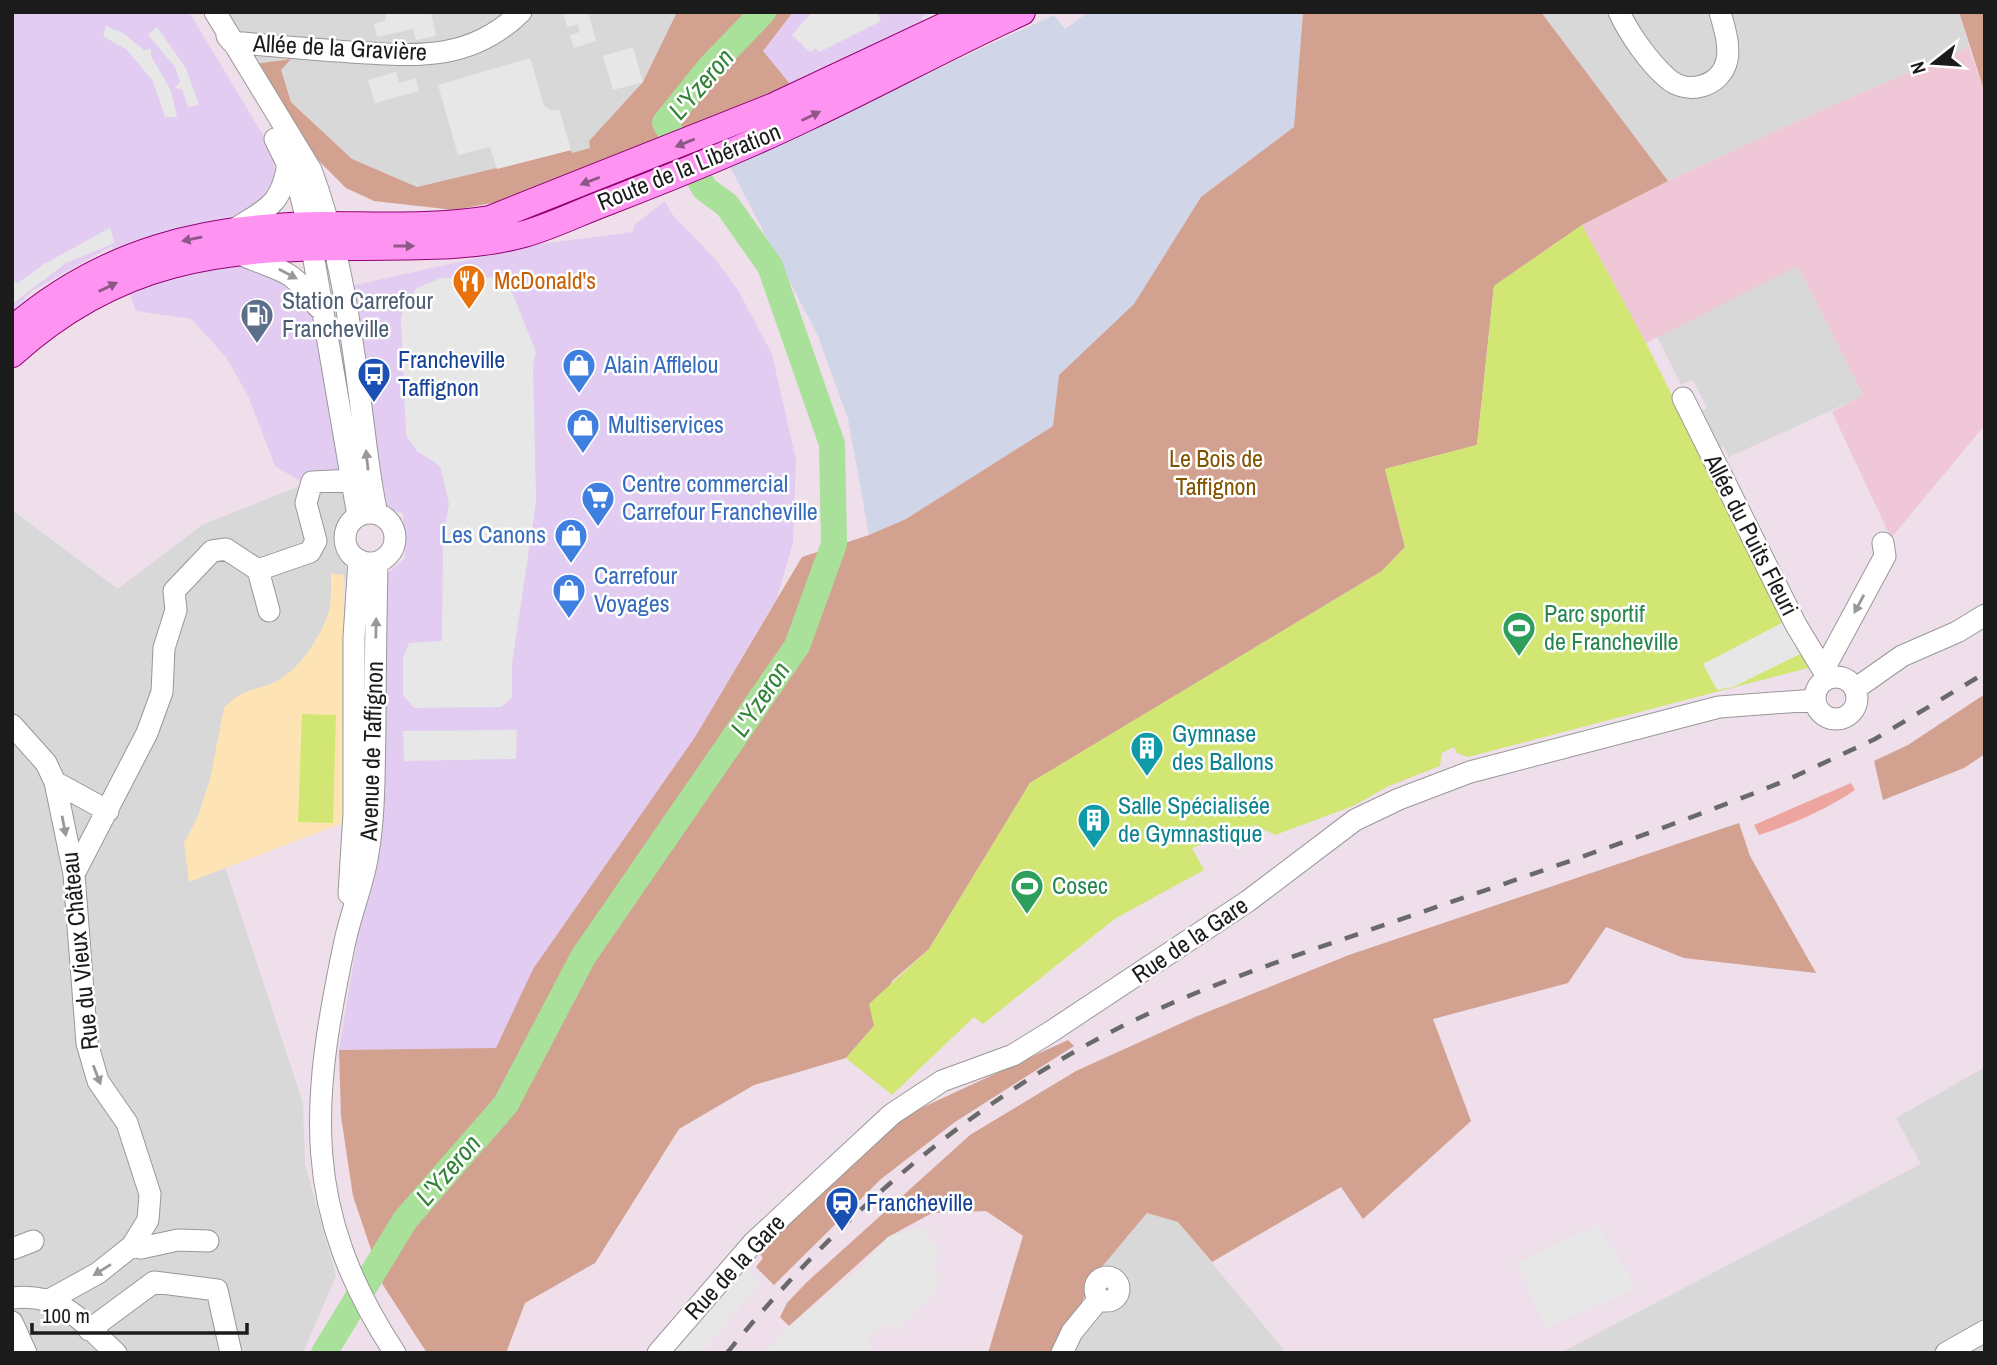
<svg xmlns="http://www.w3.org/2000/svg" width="1997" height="1365" font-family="'Archivo Narrow',sans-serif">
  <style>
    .residential { fill: #d8d8d9 }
    .commercial { fill: #e2ccf1 }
    .industrial { fill: #d0d6e8 }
    .farmland { fill: #efc7d6 }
    .grass { fill: #eea49f }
    .forest { fill: #d2a18f }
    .park { fill: #fee4b5 }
    .pitch { fill: #d2e674 }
    .parking { fill: #e7e7e7 }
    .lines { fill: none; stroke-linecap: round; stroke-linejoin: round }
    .river { stroke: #a9e09a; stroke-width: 26 }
    .minor-casing { stroke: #989898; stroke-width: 23 }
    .major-casing { stroke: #920070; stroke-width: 28 }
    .minor { stroke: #fff; stroke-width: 21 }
    .major { stroke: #ff93f1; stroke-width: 26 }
    .rail { stroke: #696969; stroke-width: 4.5; stroke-dasharray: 14 14; stroke-linecap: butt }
    .oneway { fill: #8d5786 }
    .oneway2 { fill: #989898 }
    .labels { text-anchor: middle; stroke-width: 5; stroke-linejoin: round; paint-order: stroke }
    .street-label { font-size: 24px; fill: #1b1b1b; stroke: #fff }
    .food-label { font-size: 24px; fill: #c56008; stroke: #fff; text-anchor: start }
    .service-label { font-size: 24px; fill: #4e5e75; stroke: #fff; text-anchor: start }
    .transit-label { font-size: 24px; fill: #164399; stroke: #fff; text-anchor: start }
    .shop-label { font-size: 24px; fill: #366cbe; stroke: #fff; text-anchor: start }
    .park-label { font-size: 24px; fill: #815301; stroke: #fff }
    .leisure-label { font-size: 24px; fill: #27864d; stroke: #fff; text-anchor: start }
    .culture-label { font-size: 24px; fill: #0d838f; stroke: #fff; text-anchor: start }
    .water-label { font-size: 26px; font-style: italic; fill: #328237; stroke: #fff }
  </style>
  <rect width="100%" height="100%" fill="#eedfea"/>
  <!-- residential -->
  <path class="residential" d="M212,12H677L643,82L589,141L591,148L572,154L570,150L417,187L352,159L291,101L280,70L290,59L254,64Z
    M1541,12H1959L1969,47L1817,112L1668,181Z
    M1798,266L1863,396L1729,457L1723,446L1716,449L1698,413L1707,408L1693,380L1681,385L1657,336Z
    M305,484L344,485L349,512L337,533L347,572L335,614L205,806L303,1103L305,1164L336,1276L303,1353H12V510L118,589L202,525Z
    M1985,1067V1353H1560L1921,1164L1896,1118Z
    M1147,1213L1178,1222L1284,1350L1280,1353H1057L1095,1275Z"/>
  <!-- commercial -->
  <path class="commercial" d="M12,12H189L272,150L289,277L306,296L540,244L633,232L634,225L665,201L671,213L715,259L738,290L772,354L796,460L793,543L777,598L695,737L533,969L496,1049L339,1050L379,811L386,575L405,558L403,513L367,505L344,485L305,484L275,466L249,398L226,357L191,319L136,311L112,246L32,291L12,312Z
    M793,12H932L922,17L925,24L790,84L762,51Z"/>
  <!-- industrial -->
  <path class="industrial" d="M1088,12H1303L1294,127L1201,197L1134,304L1059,375L1053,426L906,519L869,535L848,419L818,336L729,165L1054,15L1065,29Z"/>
  <!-- farmland -->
  <path class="farmland" d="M1969,47L1985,93V425L1891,538L1832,412L1863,395L1798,266L1646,343L1582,225L1668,181L1817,112Z"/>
  <!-- grass -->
  <path class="grass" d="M1851,783L1855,790C1825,810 1793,824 1759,835L1754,825Z"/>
  <!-- forest -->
  <path class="forest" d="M677,12H793L763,51L790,84L519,198L454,210L374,201L346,188L311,153L254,64L291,59L281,70L291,102L352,159L417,187L571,150L572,153L590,148L589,141L643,82Z
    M1303,12H1541L1668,181L1582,225L1494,286L1477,445L1385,469L1405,547L1382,571L1030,783L929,949L892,981L874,1026L846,1058L754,1085L679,1129L595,1263L525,1303L506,1353H427L383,1285L353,1196L341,1116L339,1050L496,1048L533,969L695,737L802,557L869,535L906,519L1053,426L1059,375L1134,304L1201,197L1294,127Z
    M1959,12H1985V93Z
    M1985,694V754L1964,768L1883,800L1874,761L1908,745Z
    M1739,823L1750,856L1816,973L1684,958L1606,927L1568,983L1433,1019L1471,1121L1363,1219L1341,1187L1212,1262L1178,1222L1147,1213L1095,1275L1057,1353H988L1023,1236L986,1211L932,1213L888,1237L789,1326L780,1317L787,1303L807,1282L970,1135L1076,1071L1195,1017L1349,955Z
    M1068,1040L1074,1046L955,1122L881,1179L774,1285L756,1267L763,1258L757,1250L893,1121Z"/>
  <!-- park -->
  <path class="park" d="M331,573L344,575L346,760L343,823L189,882L184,843L198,816L210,779L224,708C244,686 256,692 277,681C300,669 322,635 329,611C332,599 331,585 331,573Z"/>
  <!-- pitch -->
  <path class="pitch" d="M1582,225L1646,343L1808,668L1468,757L1457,753L1454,747L1442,753L1440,766L1389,786L1353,806L1275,835L1255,825L1192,848L1204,870L1116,918L983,1024L974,1017L892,1095L846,1058L874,1026L869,1004L929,949L1030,783L1382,571L1405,547L1385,469L1477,445L1494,286Z
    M302,714L336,715L333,823L298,822Z"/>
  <!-- parking -->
  <path class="parking" d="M386,12H431L436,36L416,40L413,29L377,37L374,24L385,21Z
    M563,12H588L596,41L574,48L570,35L580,32L578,24L567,27Z
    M812,12H876L881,21L819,52L816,48L810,52L792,35Z
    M106,26L123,33L144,50L151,49V56L171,91L177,117H165L153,81L127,50L103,36Z
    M157,27L186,68L199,105L188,107L182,89L175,88L180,82L175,67L148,35Z
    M633,47L643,82L613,90L603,56Z
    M530,58L544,106L552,111L559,109L571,150L497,169L490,147L458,155L438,85Z
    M396,72L399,83L416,78L419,91L375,103L368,80Z
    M110,228L115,243L66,263L12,304V280L18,283L44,264Z
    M506,277L536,352L533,365L536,501L512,665V698L501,707L414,708L403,695V657L409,643L442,641L443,538L449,504L440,466L417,451L406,435L401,319L405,303L417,288L441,278Z
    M1784,622L1800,654L1733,687L1717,690L1703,664Z
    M517,730L516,759L404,761L403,731Z
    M1597,1225L1630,1276L1633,1290L1546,1328L1516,1263Z
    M913,1229L931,1230L927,1240L936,1244L939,1254L934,1271L943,1276L931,1297L897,1329L888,1323L867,1338L873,1347L866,1353H764L789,1326L862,1268L888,1237Z
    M739,1261L762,1283L700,1353H659Z"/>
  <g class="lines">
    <!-- river -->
    <path class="river" d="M324,1353L405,1220L506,1104L583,957L797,646L834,544L832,444L770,266L727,205L705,189L665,123L710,67L763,12"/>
    <defs>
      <path id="minor" d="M215,12L311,170C339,245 351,327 361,407C366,443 369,478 377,514
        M1619,12C1629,34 1649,62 1667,78C1687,96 1721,87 1727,60C1730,44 1724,27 1720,12
        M227,36L232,42C271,46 311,49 350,52C416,56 470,62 521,12
        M275,139L299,188L308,225L358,516
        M233,230C267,209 283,204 288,162
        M238,253C280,273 289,264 318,307
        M1683,398L1796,625L1828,678
        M345 538a25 25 0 1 1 50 0a25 25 0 1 1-50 0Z
        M377,562C376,617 375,672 375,726C374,770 375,816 367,859C362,887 351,913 345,941C311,1102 300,1209 395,1353
        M258,570L269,611
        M1824,669L1885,556L1883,543
        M1815 698a21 21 0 1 1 42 0a21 21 0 1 1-42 0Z
        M1855,689L1902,656L1957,632L1985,615
        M12,725L46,763L55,782L74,874L87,1043L98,1081L127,1123L150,1194L148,1220L132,1246L98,1273L51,1299
        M55,782L108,811
        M74,874L147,733L162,692L164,648L176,610L174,591L212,551L226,549L258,570L310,552L316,541L306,503L312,482L353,480
        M349,894L354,814V637L359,560
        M132,1246L141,1248L178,1240L208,1241
        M12,1249L33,1241
        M1095 1289a12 12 0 1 1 24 0a12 12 0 1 1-24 0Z
        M12,1298C63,1292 81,1322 116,1353
        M12,1322L26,1353
        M89,1330L154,1282L217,1290L231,1353
        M658,1353L753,1243L892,1114L942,1081L1013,1055L1052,1031L1248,901L1355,820L1399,799L1470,772L1719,707L1815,700
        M1062,1353L1072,1332L1099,1299
        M1946,1353L1985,1331"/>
      <path id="major" d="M14,328C105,250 206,226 325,225C381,225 435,228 490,219L774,106L974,12
        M12,354C117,259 219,247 356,247C412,246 469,249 524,234C553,226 582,211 610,201C677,175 742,149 806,118C879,84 949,45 1022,12"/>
    </defs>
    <!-- minor casing -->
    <use href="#minor" class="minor-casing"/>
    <!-- major casing -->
    <use href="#major" class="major-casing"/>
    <!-- minor -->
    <use href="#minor" class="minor"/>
    <!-- major -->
    <use href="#major" class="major"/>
    <!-- rail -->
    <path class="rail" d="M727,1353C832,1224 959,1111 1107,1034C1189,991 1277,962 1364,932C1505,883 1649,836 1787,780L1875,739L1985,673"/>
  </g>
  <!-- one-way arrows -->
  <defs><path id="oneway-solid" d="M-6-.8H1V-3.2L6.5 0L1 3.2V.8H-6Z" transform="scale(1.75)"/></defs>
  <g class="oneway">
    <use href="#oneway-solid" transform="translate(811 116) rotate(-26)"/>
    <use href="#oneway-solid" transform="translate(685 143) rotate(158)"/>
    <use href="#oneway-solid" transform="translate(590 181) rotate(159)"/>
    <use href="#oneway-solid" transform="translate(192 239) rotate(168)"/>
    <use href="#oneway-solid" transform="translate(404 246)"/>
    <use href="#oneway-solid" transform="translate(108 287) rotate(-26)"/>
  </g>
  <g class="oneway2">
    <use href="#oneway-solid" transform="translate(288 274) rotate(28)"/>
    <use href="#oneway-solid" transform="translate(367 460) rotate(-96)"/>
    <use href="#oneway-solid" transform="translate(1859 604) rotate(118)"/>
    <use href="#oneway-solid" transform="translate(376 628) rotate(-89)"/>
    <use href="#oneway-solid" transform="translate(64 826) rotate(79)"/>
    <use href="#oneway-solid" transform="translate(97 1075) rotate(69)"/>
    <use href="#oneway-solid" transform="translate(102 1270) rotate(148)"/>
  </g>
  <!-- icons -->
  <defs>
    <symbol id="restaurant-pin" viewBox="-11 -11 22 30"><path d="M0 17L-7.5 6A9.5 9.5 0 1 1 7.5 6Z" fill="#e8710a" stroke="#fff"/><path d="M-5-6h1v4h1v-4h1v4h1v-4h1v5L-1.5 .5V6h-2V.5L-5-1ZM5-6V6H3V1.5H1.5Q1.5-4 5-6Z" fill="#fff"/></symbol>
    <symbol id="fuel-pin" viewBox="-11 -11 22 30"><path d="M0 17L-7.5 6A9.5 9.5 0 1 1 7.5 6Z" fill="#5c6f8a" stroke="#fff"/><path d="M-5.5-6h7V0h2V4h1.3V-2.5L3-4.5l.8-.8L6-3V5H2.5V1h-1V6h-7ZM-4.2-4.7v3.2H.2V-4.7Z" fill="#fff"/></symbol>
    <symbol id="shop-pin" viewBox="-11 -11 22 30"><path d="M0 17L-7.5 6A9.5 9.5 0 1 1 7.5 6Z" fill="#3f7fe0" stroke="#fff"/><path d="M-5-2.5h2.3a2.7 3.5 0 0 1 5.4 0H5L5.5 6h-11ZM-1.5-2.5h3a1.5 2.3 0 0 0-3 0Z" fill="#fff"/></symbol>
    <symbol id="bus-pin" viewBox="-11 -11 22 30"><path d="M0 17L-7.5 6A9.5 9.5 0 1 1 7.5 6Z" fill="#1a4fb4" stroke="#fff"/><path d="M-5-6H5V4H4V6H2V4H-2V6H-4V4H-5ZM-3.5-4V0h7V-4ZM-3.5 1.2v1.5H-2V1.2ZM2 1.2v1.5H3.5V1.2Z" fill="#fff"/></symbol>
    <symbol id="supermarket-pin" viewBox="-11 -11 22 30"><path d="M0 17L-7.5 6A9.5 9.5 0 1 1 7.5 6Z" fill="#3f7fe0" stroke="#fff"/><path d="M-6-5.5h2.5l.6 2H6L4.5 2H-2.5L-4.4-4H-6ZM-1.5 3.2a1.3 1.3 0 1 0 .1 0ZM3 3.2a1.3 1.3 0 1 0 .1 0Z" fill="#fff"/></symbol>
    <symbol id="stadium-pin" viewBox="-11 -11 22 30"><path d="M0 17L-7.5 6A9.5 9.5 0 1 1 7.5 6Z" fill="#2e9e5b" stroke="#fff"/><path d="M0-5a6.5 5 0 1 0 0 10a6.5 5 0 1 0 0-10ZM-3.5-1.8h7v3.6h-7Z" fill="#fff"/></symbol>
    <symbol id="building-pin" viewBox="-11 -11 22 30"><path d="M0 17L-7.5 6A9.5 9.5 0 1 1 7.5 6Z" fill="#0f9aa8" stroke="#fff"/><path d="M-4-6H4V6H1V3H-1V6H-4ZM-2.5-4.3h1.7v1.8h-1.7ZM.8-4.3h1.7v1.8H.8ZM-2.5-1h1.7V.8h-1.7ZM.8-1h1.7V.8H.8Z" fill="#fff"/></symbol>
    <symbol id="station-pin" viewBox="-11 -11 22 30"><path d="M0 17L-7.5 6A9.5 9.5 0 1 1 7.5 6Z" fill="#1a4fb4" stroke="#fff"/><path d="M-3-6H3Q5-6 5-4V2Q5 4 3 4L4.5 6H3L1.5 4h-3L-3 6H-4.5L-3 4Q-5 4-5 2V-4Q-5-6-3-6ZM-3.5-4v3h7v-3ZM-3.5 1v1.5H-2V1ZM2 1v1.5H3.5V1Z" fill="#fff"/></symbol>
  </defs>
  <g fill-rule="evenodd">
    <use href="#restaurant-pin" x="450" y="262" width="38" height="52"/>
    <use href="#fuel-pin" x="238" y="296" width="38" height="52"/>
    <use href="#shop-pin" x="560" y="346" width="38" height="52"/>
    <use href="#bus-pin" x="355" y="355" width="38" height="52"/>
    <use href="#shop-pin" x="564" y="406" width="38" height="52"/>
    <use href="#supermarket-pin" x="579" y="479" width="38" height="52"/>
    <use href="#shop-pin" x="552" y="516" width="38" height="52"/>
    <use href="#shop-pin" x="550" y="571" width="38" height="52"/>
    <use href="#stadium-pin" x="1500" y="609" width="38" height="52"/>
    <use href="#building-pin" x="1128" y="729" width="38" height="52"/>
    <use href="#building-pin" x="1075" y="801" width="38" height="52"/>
    <use href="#stadium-pin" x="1008" y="867" width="38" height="52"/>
    <use href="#station-pin" x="823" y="1184" width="38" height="52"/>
  </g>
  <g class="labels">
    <!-- street labels -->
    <g class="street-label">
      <text transform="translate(340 48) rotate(3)" y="8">Allée de la Gravière</text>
      <text transform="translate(689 167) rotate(-22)" y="8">Route de la Libération</text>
      <text transform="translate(1751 535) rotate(63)" y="8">Allée du Puits Fleuri</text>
      <text transform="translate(372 751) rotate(-88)" y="8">Avenue de Taffignon</text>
      <text transform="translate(1190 940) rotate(-34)" y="8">Rue de la Gare</text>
      <text transform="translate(80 951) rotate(-96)" y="8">Rue du Vieux Château</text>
      <text transform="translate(735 1267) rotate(-47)" y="8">Rue de la Gare</text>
    </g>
    <!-- food labels -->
    <g class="food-label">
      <text x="494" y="289">McDonald's</text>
    </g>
    <!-- service labels -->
    <g class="service-label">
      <text x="282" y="309">Station Carrefour<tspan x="282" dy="28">Francheville</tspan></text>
    </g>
    <!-- transit labels -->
    <g class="transit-label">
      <text x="398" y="368">Francheville<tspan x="398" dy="28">Taffignon</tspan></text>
      <text x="866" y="1211">Francheville</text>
    </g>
    <!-- shop labels -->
    <g class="shop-label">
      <text x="604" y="373">Alain Afflelou</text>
      <text x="608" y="433">Multiservices</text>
      <text x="622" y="492">Centre commercial<tspan x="622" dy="28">Carrefour Francheville</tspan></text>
      <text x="546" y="543" text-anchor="end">Les Canons</text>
      <text x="594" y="584">Carrefour<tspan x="594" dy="28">Voyages</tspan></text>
    </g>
    <!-- park labels -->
    <g class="park-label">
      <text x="1216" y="467">Le Bois de<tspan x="1216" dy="28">Taffignon</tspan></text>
    </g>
    <!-- leisure labels -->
    <g class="leisure-label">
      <text x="1544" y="622">Parc sportif<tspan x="1544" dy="28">de Francheville</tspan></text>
      <text x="1052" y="894">Cosec</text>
    </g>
    <!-- culture labels -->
    <g class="culture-label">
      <text x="1172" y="742">Gymnase<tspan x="1172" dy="28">des Ballons</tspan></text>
      <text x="1118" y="814">Salle Spécialisée<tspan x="1118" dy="28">de Gymnastique</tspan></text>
    </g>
    <!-- water labels -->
    <g class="water-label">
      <text transform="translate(701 84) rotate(-49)" y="9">L'Yzeron</text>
      <text transform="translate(760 699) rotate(-56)" y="9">L'Yzeron</text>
      <text transform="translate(448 1170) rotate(-49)" y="9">L'Yzeron</text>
    </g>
  </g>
  <!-- border -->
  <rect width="1997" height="1365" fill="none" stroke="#1b1b1b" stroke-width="28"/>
  <!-- north arrow -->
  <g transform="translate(1934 63) rotate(253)" stroke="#ffffff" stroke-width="5" paint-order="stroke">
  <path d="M0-5L12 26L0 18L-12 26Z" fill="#1b1b1b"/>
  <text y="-10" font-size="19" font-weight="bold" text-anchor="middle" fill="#1b1b1b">N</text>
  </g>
  <!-- scale -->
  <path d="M32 1323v10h215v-10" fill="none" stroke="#1b1b1b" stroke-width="3.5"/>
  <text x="42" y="1323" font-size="21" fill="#1b1b1b" stroke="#ffffff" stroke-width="5" paint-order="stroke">100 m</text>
</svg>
